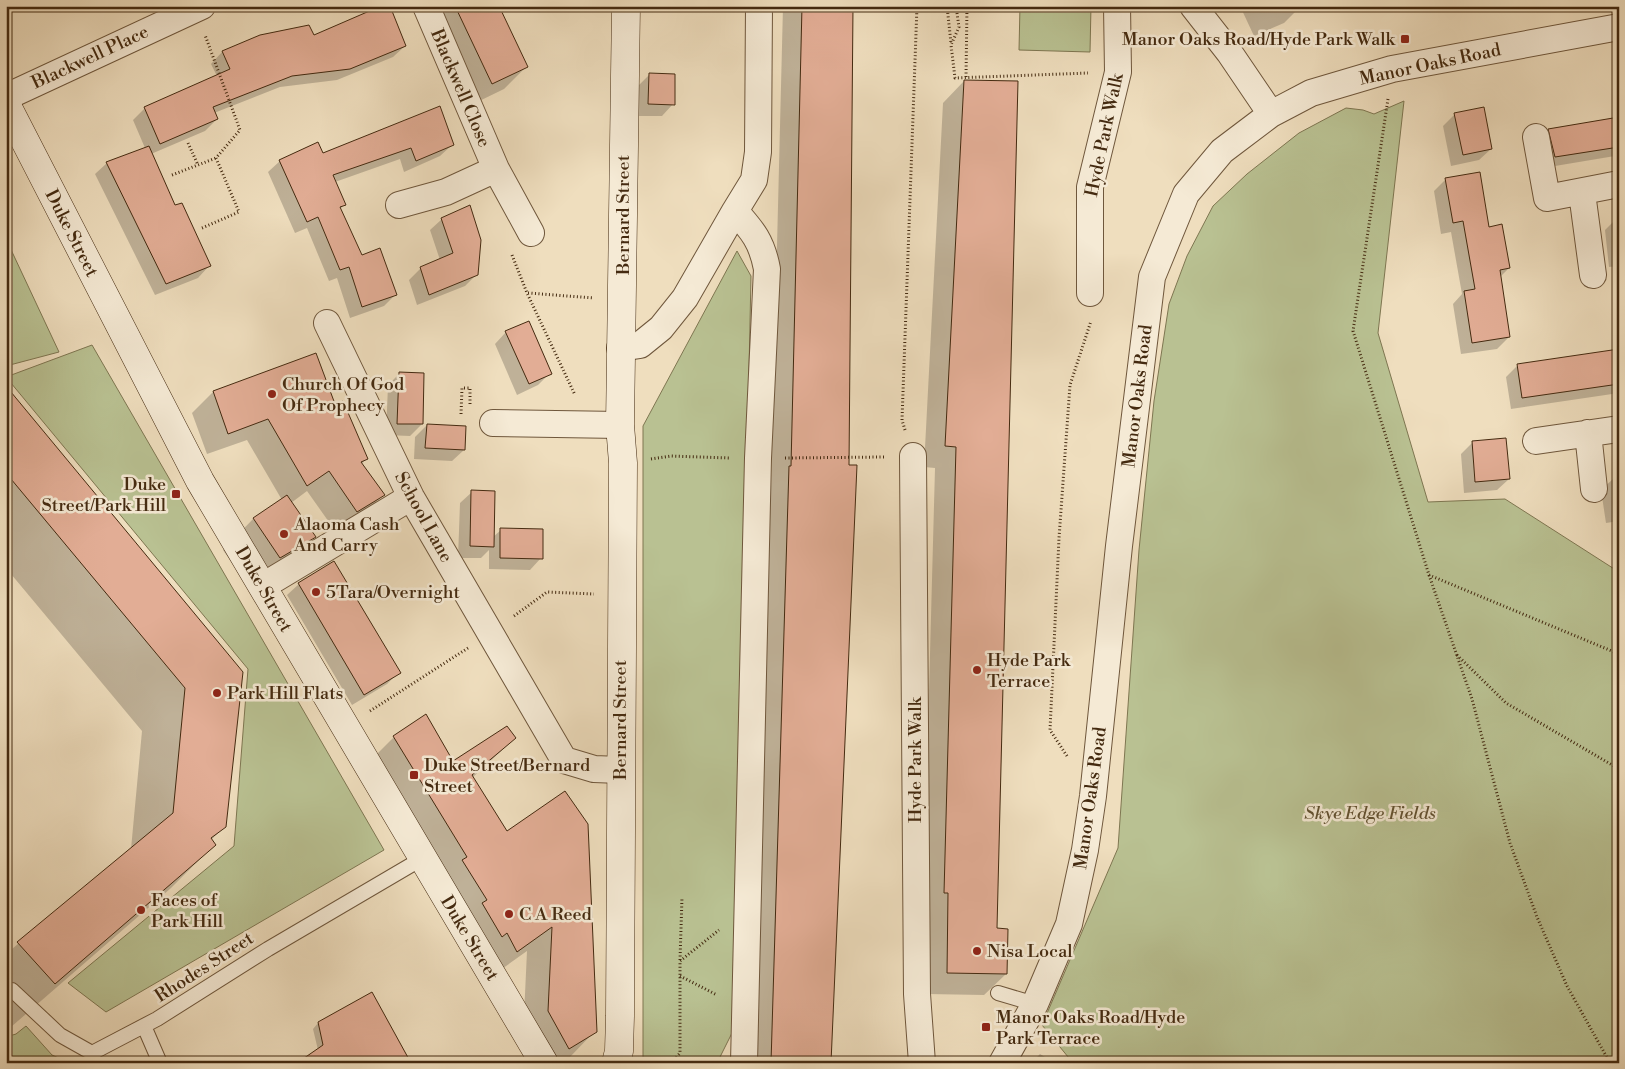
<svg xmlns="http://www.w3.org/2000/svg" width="1625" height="1069" font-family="'Libre Bodoni',serif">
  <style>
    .green { fill: #b9c192; stroke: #7e7651 }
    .shadow { fill: #0003 }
    .building { fill: #e2ad95; stroke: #442a10 }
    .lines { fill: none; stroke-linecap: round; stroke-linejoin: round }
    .service-casing { stroke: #6f573c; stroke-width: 16 }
    .minor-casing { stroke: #6f573c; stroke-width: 28 }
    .secondary-casing { stroke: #442a10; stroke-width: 29 }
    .path { stroke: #442a10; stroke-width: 3; stroke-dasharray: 1 2.5; stroke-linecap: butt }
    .service { stroke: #f5ead5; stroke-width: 14 }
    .minor { stroke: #f5ead5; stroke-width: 26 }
    .secondary { stroke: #f5ead5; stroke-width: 28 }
    .poi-dot { fill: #8f2418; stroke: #f5ead5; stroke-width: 2 }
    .labels { text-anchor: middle; stroke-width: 5; stroke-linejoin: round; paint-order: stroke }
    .poi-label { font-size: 18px; fill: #442a10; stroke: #f5ead5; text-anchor: start }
    .street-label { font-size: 18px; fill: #442a10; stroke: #f5ead5 }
    .park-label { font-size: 18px; font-style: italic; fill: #615030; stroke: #f5ead5 }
  </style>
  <rect width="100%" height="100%" fill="#efdebe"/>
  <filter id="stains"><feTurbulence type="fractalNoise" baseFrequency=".004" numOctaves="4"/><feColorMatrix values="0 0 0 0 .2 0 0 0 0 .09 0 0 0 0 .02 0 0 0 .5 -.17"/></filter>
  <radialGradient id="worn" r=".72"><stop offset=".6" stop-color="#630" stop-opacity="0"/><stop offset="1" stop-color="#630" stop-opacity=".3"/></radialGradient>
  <!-- green -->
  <path class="green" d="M1020,6H1091L1090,52L1019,50Z
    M1404,101L1378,333L1428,502L1505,499L1619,572V1063H1073L1042,1025L1118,848L1139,550L1154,401L1169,304L1187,256L1213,206L1247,174L1299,133L1346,108L1363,110L1374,114Z
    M6,239L59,352L6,366Z
    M737,251L751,276L735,1027L717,1063H643V426Z
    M92,345L384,850L106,1012L68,983L234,846L248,669L6,377Z
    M26,1026L52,1055L65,1061L64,1063H6V1037L16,1034Z"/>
  <!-- shadow -->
  <path class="shadow" d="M441,6H498L527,66L504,89L469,106L428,20Z
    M783,6H852L830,1063H752L769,488L771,486Z
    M1240,6H1294L1296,11L1284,23L1254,36Z
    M1517,6H1531L1518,10Z
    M313,36L405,46L393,57L337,80L280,87L214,113L217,119L205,131L151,154L174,206L209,266L198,278L155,295L95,174L107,163L145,148L133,120L145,108L217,76L211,64L222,52Z
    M649,75L673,104L662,116H637L638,86Z
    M964,81L996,930L1006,974L984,995L926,994L923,914L935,468L924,467L943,103Z
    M1455,114L1491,149L1479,160L1451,166L1443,126Z
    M1619,118V152L1615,156L1543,168L1537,142L1549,130Z
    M452,145L440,156L404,172L400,159L335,182L345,204L340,209L362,257L395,295L384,306L350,318L337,278L329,281L307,228L295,233L268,172L280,161L323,155Z
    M1446,179L1488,228L1509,268L1500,277L1509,337L1497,349L1461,354L1453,304L1462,294L1451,232L1441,234L1434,191Z
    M1617,218H1619V266L1609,267L1605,230Z
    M442,219L477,274L465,286L417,305L409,280L421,268L440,260L430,230Z
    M506,332L550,373L538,385L517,395L495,344Z
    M1619,351V393L1511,409L1506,377L1518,365Z
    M315,355L334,406L366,459L361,465L383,495L362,516L336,532L307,491L291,503L314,537L283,567L249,588L223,550L253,519L282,500L247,440L207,454L192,413L213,392Z
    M399,374L422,424L410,436L386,435L388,385Z
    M6,388L241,672L225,826L211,840L214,845L171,888L11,1027L6,1021V954L131,849L142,731L6,568Z
    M427,425L464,450L452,461L414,459L415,437Z
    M1473,442L1509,479L1497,490L1464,493L1461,454Z
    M1619,478V521L1606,523L1601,490L1613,479Z
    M472,492L493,537L501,530L541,558L530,570L489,569V550L481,558H458L460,503Z
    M299,584L399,672L387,684L352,705L287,595Z
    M394,737L452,763L515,738L472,778L506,833L565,792L595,1031L570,1057L560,1063H538L523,1037L527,951L492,976L369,762Z
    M318,1023L410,1063L318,1050L313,1029Z
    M1040,1054L1055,1063H1031Z"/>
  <!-- building -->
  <path class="building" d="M381,6H390L406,46L350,69L292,76L213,107L218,119L160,144L144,107L230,69L222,51L260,35L309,25L314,35Z
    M455,6H499L528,67L492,84Z
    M802,6H853L849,465H857L831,1063H771L789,466H791Z
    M649,73L675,74V105L648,104Z
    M964,80L1018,81L997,928L1008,929L1007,974L947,973L948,893H944L956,447L945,446Z
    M440,106L454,145L416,161L411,148L333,175L346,205L340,207L362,255L380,248L397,295L362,307L349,267L340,270L318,217L307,222L279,160L318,142L323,153Z
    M1484,107L1492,149L1463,155L1454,113Z
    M1619,117V147L1555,157L1548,129Z
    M149,146L175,205L182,203L211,266L166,284L106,162Z
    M1480,172L1489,227L1502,224L1510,268L1500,270L1510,337L1472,343L1464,291L1475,289L1463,221L1453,223L1445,178Z
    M470,205L481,240L478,275L429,295L420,267L453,253L441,218Z
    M529,321L552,374L529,384L505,331Z
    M1619,349V384L1522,398L1517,364Z
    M316,353L335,404L343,401L368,459L361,462L385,495L357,512L329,471L307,486L268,419L228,434L213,391Z
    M399,372L424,373L423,424H397Z
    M6,386L243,672L226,827L211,838L216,845L55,984L17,942L173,813L185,688L6,473Z
    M427,424L466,426L465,450L425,448Z
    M1506,438L1510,479L1475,482L1472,441Z
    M471,490L495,491L494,547L470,546Z
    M287,495L316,537L280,558L253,518Z
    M500,528L543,529V559L500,558Z
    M334,561L401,673L364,695L298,583Z
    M426,714L453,761L507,726L516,738L472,775L507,831L565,791L588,824L597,1032L569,1049L548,1011L552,927L517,952L507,933L502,937L482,903L487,900L462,860L467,857L393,736Z
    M372,992L411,1063H297L323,1045L318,1022Z"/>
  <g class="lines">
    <defs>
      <path id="service" d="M12,990L60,1035L92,1053L157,1019L268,949L423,858
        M998,993L1035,1004
        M144,1026L160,1063"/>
      <path id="minor" d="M426,6L496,169L531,233
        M1193,6L1229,52L1271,114
        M6,97L202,6
        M1536,137L1547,198L1619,184
        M1582,193L1593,275
        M399,205L446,192L496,169
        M1090,293V187L1118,72L1117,6
        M327,323L411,497L564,760L594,769L620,770
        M620,348L640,345L661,328L685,298L735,211
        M493,423L620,425
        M1588,433L1594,489
        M1536,441L1619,429
        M913,456L917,994L922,1063
        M263,586L411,497
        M744,1063L758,458L767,269C762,242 753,231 735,211L754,180L758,152L759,6
        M1002,1063L1035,1004L1069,924L1085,850L1093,796L1119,546L1152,277L1186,194L1222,151L1271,114L1311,93L1392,69L1619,27"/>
      <path id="secondary" d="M6,104L200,481L544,1063
        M616,1063L619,1051L620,1016L623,463L620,425L626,6"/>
    </defs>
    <!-- service casing -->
    <use href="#service" class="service-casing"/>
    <!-- minor casing -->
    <use href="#minor" class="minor-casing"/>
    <!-- secondary casing -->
    <use href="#secondary" class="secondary-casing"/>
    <!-- path -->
    <path class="path" d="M947,6L951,43
      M956,6L959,27L951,45L955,78L1088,73
      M966,77L967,6
      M1388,99L1353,331L1429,575L1619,654
      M188,143L198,165
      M172,175L216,158
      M202,228L239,212L216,158L240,130L205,35
      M512,255L527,293L575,395
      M528,293L594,298
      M461,414L462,388H470V406
      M905,430L902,420L917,6
      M785,458L884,457
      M651,459L671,456L729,458
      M1429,575L1472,699L1510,843L1537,917L1567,986L1610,1063
      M514,616L547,592L594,594
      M1457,655L1506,703L1619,769
      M370,711L468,648
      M1067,756L1050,730L1059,538L1070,385L1091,321
      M680,960L682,897
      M680,976L717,995
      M672,1063L680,1053V961L719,930"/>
    <!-- service -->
    <use href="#service" class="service"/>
    <!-- minor -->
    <use href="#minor" class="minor"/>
    <!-- secondary -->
    <use href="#secondary" class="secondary"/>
  </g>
  <!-- markers -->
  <g class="poi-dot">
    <rect x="1400" y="34" width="10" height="10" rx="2.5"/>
    <circle cx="272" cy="394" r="5"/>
    <rect x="171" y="489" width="10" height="10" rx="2.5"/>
    <circle cx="284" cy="534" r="5"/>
    <circle cx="316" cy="592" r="5"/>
    <circle cx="977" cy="670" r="5"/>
    <circle cx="217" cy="693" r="5"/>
    <rect x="409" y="770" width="10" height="10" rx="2.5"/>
    <circle cx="141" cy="910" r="5"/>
    <circle cx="509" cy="914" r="5"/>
    <circle cx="977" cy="951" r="5"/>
    <rect x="981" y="1022" width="10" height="10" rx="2.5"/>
  </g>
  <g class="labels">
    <!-- poi labels -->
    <g class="poi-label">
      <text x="1395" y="45" text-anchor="end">Manor Oaks Road/Hyde Park Walk</text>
      <text x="282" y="390">Church Of God<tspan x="282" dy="21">Of Prophecy</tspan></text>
      <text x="166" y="490" text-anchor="end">Duke<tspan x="166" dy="21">Street/Park Hill</tspan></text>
      <text x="294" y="530">Alaoma Cash<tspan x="294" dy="21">And Carry</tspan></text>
      <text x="326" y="598">5Tara/Overnight</text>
      <text x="987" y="666">Hyde Park<tspan x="987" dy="21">Terrace</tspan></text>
      <text x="227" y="699">Park Hill Flats</text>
      <text x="424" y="771">Duke Street/Bernard<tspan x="424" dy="21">Street</tspan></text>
      <text x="151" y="906">Faces of<tspan x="151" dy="21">Park Hill</tspan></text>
      <text x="519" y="920">C A Reed</text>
      <text x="987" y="957">Nisa Local</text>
      <text x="996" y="1023">Manor Oaks Road/Hyde<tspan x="996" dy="21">Park Terrace</tspan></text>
    </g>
    <!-- street labels -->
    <g class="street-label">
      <text transform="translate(90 57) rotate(-25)" y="6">Blackwell Place</text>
      <text transform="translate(1430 64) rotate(-12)" y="6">Manor Oaks Road</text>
      <text transform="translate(461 88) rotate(67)" y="6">Blackwell Close</text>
      <text transform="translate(1104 135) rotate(-78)" y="6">Hyde Park Walk</text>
      <text transform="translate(623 215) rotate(-90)" y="6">Bernard Street</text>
      <text transform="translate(72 233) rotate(63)" y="6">Duke Street</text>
      <text transform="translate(1137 396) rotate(-83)" y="6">Manor Oaks Road</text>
      <text transform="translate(424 517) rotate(61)" y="6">School Lane</text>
      <text transform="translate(264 589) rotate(60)" y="6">Duke Street</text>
      <text transform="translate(620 720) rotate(-90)" y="6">Bernard Street</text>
      <text transform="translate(915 760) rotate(-90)" y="6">Hyde Park Walk</text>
      <text transform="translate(1090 798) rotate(-82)" y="6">Manor Oaks Road</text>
      <text transform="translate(470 938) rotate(59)" y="6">Duke Street</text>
      <text transform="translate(204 967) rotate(-33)" y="6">Rhodes Street</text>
    </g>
    <!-- park labels -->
    <g class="park-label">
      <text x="1370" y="819">Skye Edge Fields</text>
    </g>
  </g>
  <!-- margin -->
  <rect width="1625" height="1069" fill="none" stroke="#efdebe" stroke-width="25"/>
  <rect x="8" y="8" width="1610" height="1054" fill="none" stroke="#442a10" stroke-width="2.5"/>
  <rect x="12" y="12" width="1600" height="1044" fill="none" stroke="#442a10"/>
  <rect width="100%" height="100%" filter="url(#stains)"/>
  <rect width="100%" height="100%" fill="url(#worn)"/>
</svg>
